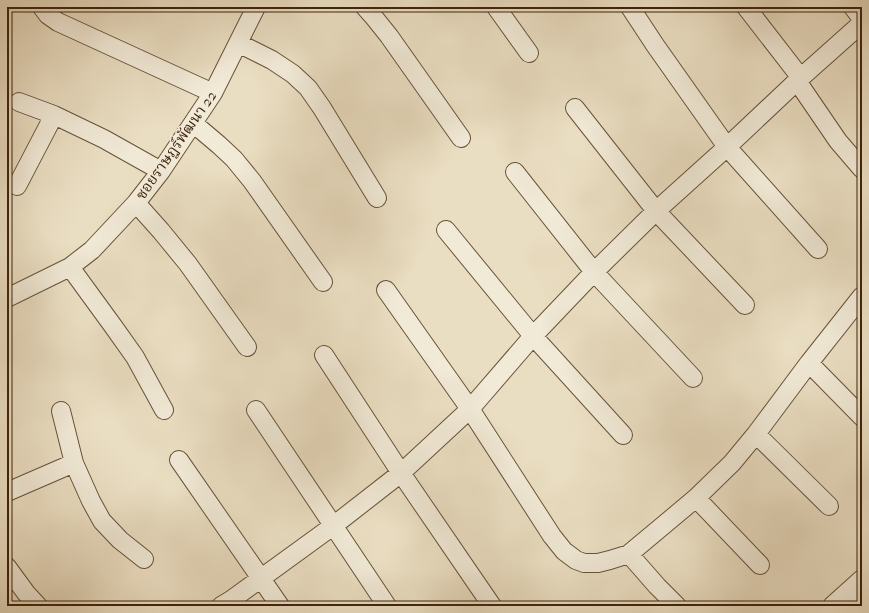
<svg xmlns="http://www.w3.org/2000/svg" width="869" height="613" font-family="'IM FELL French Canon','Noto Serif Thai',serif">
  <style>
    .lines { fill: none; stroke-linecap: round; stroke-linejoin: round }
    .minor-casing { stroke: #68523a; stroke-width: 20 }
    .minor { stroke: #f1ead7; stroke-width: 18 }
    .labels { text-anchor: middle; stroke-width: 3; stroke-linejoin: round; paint-order: stroke }
    .street-label { font-size: 15px; fill: #3d230d; stroke: #f1ead7 }
  </style>
  <rect width="100%" height="100%" fill="#eadec2"/>
  <filter id="stains"><feTurbulence type="fractalNoise" baseFrequency=".005" numOctaves="4"/><feColorMatrix values="0 0 0 0 .2 0 0 0 0 .09 0 0 0 0 .02 0 0 0 .5 -.17"/></filter>
  <radialGradient id="worn" r=".72"><stop offset=".6" stop-color="#630" stop-opacity="0"/><stop offset="1" stop-color="#630" stop-opacity=".3"/></radialGradient>
  <g class="lines">
    <defs>
      <path id="minor" d="M42,7L48,15L58,22L213,93
        M365,7L373,16L389,36L461,138
        M496,7L529,53
        M630,7L655,45L727,147L818,249
        M746,7L801,78
        M853,7L862,19
        M238,43L272,60L293,74L308,88L322,108L377,198
        M797,81L838,141L862,169
        M19,102L54,115L104,139L161,171
        M575,108L656,211L745,305
        M193,123L219,145L234,159L252,181L323,282
        M515,172L594,272L693,378
        M17,186L54,115
        M136,203L161,231L188,264L247,347
        M446,230L533,336L623,435
        M70,267L113,326L135,357L164,410
        M386,290L470,409L552,536L564,551L576,560L584,563H598L610,560L629,554L696,498L732,463L756,434L809,363L862,296
        M7,298L70,267L92,250L136,203L161,171L213,93L256,7
        M324,355L401,473L492,606
        M809,363L862,417
        M256,410L387,606
        M61,411L74,463L91,501L102,521L120,540L144,559
        M756,434L829,506
        M179,460L280,606
        M7,492L74,463
        M696,498L760,565
        M629,554L657,586L677,606
        M7,567L26,593L38,606
        M849,591L862,605
        M221,606L231,600L333,526L401,473L470,409L533,336L594,272L656,211L727,147L797,81L862,23
        M832,606L862,579"/>
    </defs>
    <!-- minor casing -->
    <use href="#minor" class="minor-casing"/>
    <!-- minor -->
    <use href="#minor" class="minor"/>
  </g>
  <g class="labels">
    <!-- street labels -->
    <g class="street-label">
      <text transform="translate(176 145) rotate(-55)" y="5">ซอยราษฎร์พัฒนา 22</text>
    </g>
  </g>
  <!-- margin -->
  <rect width="869" height="613" fill="none" stroke="#eadec2" stroke-width="24"/>
  <rect x="8" y="8" width="853" height="597" fill="none" stroke="#3d230d" stroke-width="2"/>
  <rect x="12" y="12" width="845" height="589" fill="none" stroke="#3d230d"/>
  <rect width="100%" height="100%" filter="url(#stains)"/>
  <rect width="100%" height="100%" fill="url(#worn)"/>
</svg>
